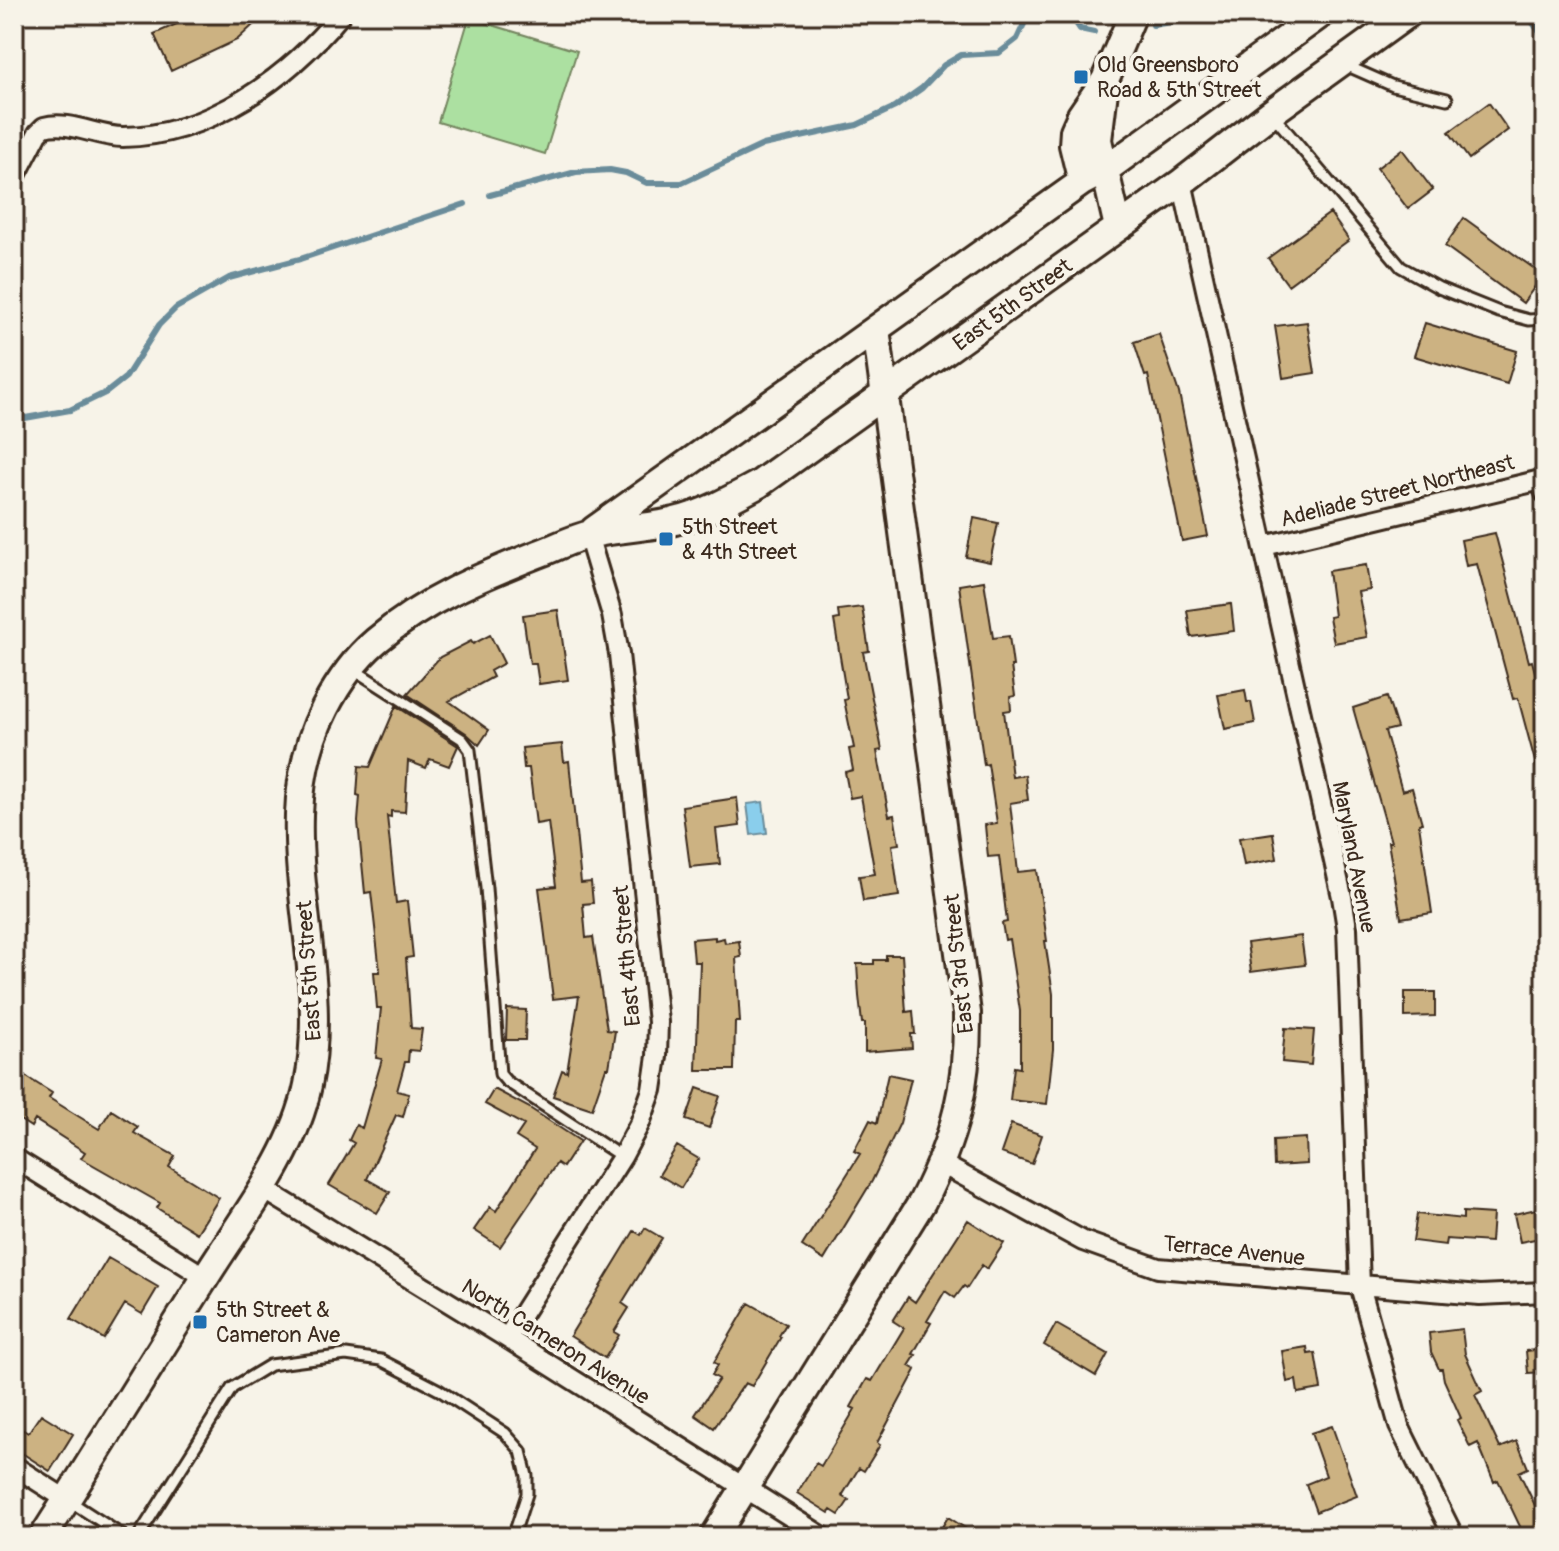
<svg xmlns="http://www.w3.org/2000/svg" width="1559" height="1551" font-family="Pangolin,sans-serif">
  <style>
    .green { fill: #ace0a1; stroke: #748560; stroke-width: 2 }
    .water { fill: #8aceec; stroke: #6a8c9a; stroke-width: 2 }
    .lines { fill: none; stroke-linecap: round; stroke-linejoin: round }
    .stream { stroke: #6a8c9a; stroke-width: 6 }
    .building { fill: #ccb282; stroke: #3b2a1e; stroke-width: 2 }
    .lane-casing { stroke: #3b2a1e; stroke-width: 15 }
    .street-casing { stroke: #3b2a1e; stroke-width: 24 }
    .secondary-casing { stroke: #3b2a1e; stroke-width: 32 }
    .lane { stroke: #f7f3e8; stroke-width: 9 }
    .street { stroke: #f7f3e8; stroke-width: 18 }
    .secondary { stroke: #f7f3e8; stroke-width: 26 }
    .poi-dot { fill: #1f6fb2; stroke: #f7f3e8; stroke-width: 3 }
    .labels { text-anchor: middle; stroke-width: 8; stroke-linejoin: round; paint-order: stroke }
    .poi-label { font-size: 22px; fill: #3b2a1e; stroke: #f7f3e8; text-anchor: start }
    .street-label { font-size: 22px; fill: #3b2a1e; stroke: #f7f3e8 }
  </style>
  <rect width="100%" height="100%" fill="#f7f3e8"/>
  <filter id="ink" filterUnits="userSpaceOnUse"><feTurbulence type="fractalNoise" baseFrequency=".0125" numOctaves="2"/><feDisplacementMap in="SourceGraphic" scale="16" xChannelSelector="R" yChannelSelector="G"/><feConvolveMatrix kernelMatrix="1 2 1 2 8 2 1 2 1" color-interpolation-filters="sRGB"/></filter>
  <g filter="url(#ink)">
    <!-- green -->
    <path class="green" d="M469,18L577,51L545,154L438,122Z"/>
    <!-- water -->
    <path class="water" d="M763,802L767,833L751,835L747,804Z"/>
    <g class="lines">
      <!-- stream -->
      <path class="stream" d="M1070,14L1080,29L1094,32
        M1527,14L1545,40
        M1153,25L1181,20L1189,14
        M490,195L576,172L610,170L626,173L647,183H682L763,145L857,125L895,107L922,88L944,65L961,55L999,53L1017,39L1024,24L1026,14
        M14,420L70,410L107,392L126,377L159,325L176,308L229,278L300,259L465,204"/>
    </g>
    <!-- building -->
    <path class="building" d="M175,14H265L237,40L171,71L154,34L179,23Z
      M1489,103L1508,130L1469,159L1449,132Z
      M1402,149L1433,190L1408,209L1377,168Z
      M1330,213L1349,240L1288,285L1268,258Z
      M1464,218L1543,275L1523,303L1445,246Z
      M1307,322L1315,373L1283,378L1275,326Z
      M1425,323L1517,351L1507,384L1414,356Z
      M1159,334L1179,393L1208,536L1182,541L1148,375L1145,376L1134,342Z
      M974,518L998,523L990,562L966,557Z
      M1495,533L1529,662L1532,661L1540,691L1537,692L1545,723V779L1540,780L1518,698L1513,699L1477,564L1466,566L1461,540Z
      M1366,565L1370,590L1358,592L1367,637L1334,643L1329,617L1334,616L1328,571Z
      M984,581L993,638L1009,636L1013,666H1011L1015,696L1010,697L1011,710L1004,711L1012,777L1025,775L1028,800L1010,803L1018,872L1037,870L1047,941H1045L1053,994V1049L1047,1104L1010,1100L1014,1067L1020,1068V1011L1009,939L1005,940L1002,923L1007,922L999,856L988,857L985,825L997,823L988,764L984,765L959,585Z
      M1231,604L1234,631L1191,637L1187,610Z
      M862,607L869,651L863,652L882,750L877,751L889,816L894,815L899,844L892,845L899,896L863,901L859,876L875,874L861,796L850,798L845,772L853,770L849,749L854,748L844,700L847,699L834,620L839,619L838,610Z
      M558,610L568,680L539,684L536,664H530L523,615Z
      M490,635L504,663L490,671L493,677L449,701L489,730L479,745L466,733L407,694L440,657L471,641L473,644Z
      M1245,690L1247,702H1251L1255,723L1225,729L1218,695Z
      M1387,697L1397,728L1385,731L1402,791L1412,788L1422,823L1419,824L1432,913L1401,918L1388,842H1391L1353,708Z
      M396,706L458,746L449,766L430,759L426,768L408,761L405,812L391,811V817L387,816L396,903L407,901L413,957L406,958L411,1028L422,1029L419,1051L409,1050L408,1062H405L397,1091L409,1094L403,1117L396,1115L367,1179L390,1192L377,1213L329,1185L354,1143L349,1140L356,1125L362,1128L382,1059L376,1058L381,1008H377L374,972H380L371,892L365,893L358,822L360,796L357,795L359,766L370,767Z
      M562,744L564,762L569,761L581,883L591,882L593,903L583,904L586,938L593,937L607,1030L615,1031L609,1068H606L592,1109L553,1096L562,1070L567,1072L579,996L553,999L539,888L556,886L548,822L536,824L529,768H524L522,748Z
      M737,798L740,826L716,829L720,864L690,867L682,806Z
      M1273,833L1277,859L1244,865L1239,838Z
      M1301,936L1305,965L1251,972L1247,943Z
      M715,937V940L724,938L725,943L739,941L741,957L736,958L740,1022H735L734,1070H696L700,962H694L692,939Z
      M886,955H902L906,1012L913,1011L915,1034H911L912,1048L865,1052V1023H862L859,996L857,964H874V960H886Z
      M1405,992H1435V1016L1405,1017Z
      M507,1009L526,1010L525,1040H506Z
      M1285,1028L1314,1030L1311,1065L1282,1062Z
      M14,1069L52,1093L49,1098L99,1129L111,1110L138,1127L134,1133L175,1156L169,1167L219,1198L197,1233L157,1208L160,1203L81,1158L85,1152L35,1120L31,1127L14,1116Z
      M888,1074L911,1079L900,1123L872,1181L824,1260L802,1246L860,1154L854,1151L870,1120L877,1123Z
      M697,1088L720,1096L709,1128L686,1120Z
      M494,1089L528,1107L580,1141L563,1167L557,1163L500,1247L474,1230L490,1207L496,1211L535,1149L516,1137L524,1125L485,1104Z
      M1011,1124L1042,1135L1032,1164L1001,1153Z
      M1306,1138L1307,1164L1274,1166L1273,1140Z
      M677,1146L699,1159L681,1188L659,1175Z
      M1545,1207V1237L1520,1242L1514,1214Z
      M1463,1212L1493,1214L1491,1242L1446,1239L1445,1245L1413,1241L1417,1214L1463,1219Z
      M968,1220L1004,1243L987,1269L982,1265L967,1288L964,1286L955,1298L945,1291L927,1321L931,1323L913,1354L916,1355L909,1366L916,1370L877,1443L880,1445L864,1471L859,1468L842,1496L849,1500L839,1515L831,1510L829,1513L797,1493L816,1463L821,1466L855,1409L851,1407L867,1379L872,1381L904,1328L893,1321L908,1297L915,1302Z
      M645,1228L662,1238L622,1303L629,1308L614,1332L619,1335L605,1358L570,1336L634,1231L641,1235Z
      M108,1258L158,1287L142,1314L125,1304L104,1339L71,1319Z
      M749,1303L786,1324L779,1336L781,1337L752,1386L745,1383L714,1428L695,1415L719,1379L712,1375L718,1365L714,1362Z
      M1056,1324L1108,1354L1096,1376L1044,1345Z
      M1462,1329L1465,1354L1482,1391L1475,1395L1500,1448L1517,1441L1528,1468L1519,1472L1545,1526V1537H1525L1498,1480L1494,1482L1478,1443L1470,1447L1457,1420L1461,1418L1444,1380L1442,1369H1439L1431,1352L1429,1333Z
      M1307,1347L1308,1354L1315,1353L1321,1389L1298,1393L1296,1380L1287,1382L1282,1351Z
      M1545,1349V1372L1528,1373L1526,1351Z
      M41,1414L73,1434L50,1471L14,1448V1424L28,1433Z
      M1332,1426L1357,1496L1316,1512L1306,1484L1326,1476L1311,1433Z
      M948,1517L979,1537H936Z"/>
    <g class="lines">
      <defs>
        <path id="lane" d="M1343,64L1393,86L1447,99
          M1273,115L1401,267L1439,288L1499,312L1529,320L1545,319
          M353,669L462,739L470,750L486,888L500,1074L506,1081L622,1157
          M68,1500L125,1537
          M138,1537L232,1388L270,1365L346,1355L381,1360L439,1390L505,1433L521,1451L527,1476V1494L513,1537"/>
        <path id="street" d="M14,179L38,133L44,127C70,120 97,137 123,137C209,136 288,78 341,14
          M1182,182L1342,897L1347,928L1360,1286L1399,1426L1454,1537
          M1264,546L1541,480L1545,493
          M14,1158L205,1277
          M942,1164L1083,1241L1158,1268L1480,1295L1545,1292
          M262,1188L507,1338L823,1537
          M507,1338L622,1157L640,1123L652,1090L657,1056L658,1022L619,654L612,615L588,535
          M14,1466L67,1500"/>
        <path id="secondary" d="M1105,83L1098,140L1118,227
          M1082,182L1073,145L1074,131L1081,115L1105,80L1133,14
          M594,530C756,413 920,299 1082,182L1105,170L1321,14
          M43,1537C98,1451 151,1364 205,1278C242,1218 294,1155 308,1085C334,959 263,828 325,708C338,683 355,659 376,641C424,600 480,577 538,554C555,548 573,538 591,534C619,528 648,528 675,521C705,514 733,498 759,484L1182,182L1271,113L1408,14
          M714,1537L922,1202C955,1138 968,1086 967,1013L876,329"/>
      </defs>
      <!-- lane casing -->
      <use href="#lane" class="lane-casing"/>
      <!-- street casing -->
      <use href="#street" class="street-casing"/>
      <!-- secondary casing -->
      <use href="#secondary" class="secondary-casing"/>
      <!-- lane -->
      <use href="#lane" class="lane"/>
      <!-- street -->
      <use href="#street" class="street"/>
      <!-- secondary -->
      <use href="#secondary" class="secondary"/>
    </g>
  </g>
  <!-- markers -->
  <g class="poi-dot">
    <rect x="1073" y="69" width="16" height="16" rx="4"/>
    <rect x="658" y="531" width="16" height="16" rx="4"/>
    <rect x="192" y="1314" width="16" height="16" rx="4"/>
  </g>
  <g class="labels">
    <!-- poi labels -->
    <g class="poi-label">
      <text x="1097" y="72">Old Greensboro<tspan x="1097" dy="25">Road &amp; 5th Street</tspan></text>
      <text x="682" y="534">5th Street<tspan x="682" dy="25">&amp; 4th Street</tspan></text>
      <text x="216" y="1317">5th Street &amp;<tspan x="216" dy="25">Cameron Ave</tspan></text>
    </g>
    <!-- street labels -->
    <g class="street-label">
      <text transform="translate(1012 304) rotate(-36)" y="8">East 5th Street</text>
      <text transform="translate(1397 490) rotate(-14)" y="8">Adeliade Street Northeast</text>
      <text transform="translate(1355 857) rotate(79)" y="8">Maryland Avenue</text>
      <text transform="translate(626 956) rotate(-95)" y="8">East 4th Street</text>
      <text transform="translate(958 964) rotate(-96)" y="8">East 3rd Street</text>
      <text transform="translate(308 971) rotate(-94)" y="8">East 5th Street</text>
      <text transform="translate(1234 1250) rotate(6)" y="8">Terrace Avenue</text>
      <text transform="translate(556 1341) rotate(32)" y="8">North Cameron Avenue</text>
    </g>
  </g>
  <!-- margin -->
  <rect width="1559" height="1551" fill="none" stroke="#f7f3e8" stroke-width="48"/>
  <rect x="24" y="24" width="1511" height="1503" fill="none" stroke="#3b2a1e" stroke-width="3" filter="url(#ink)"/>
</svg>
